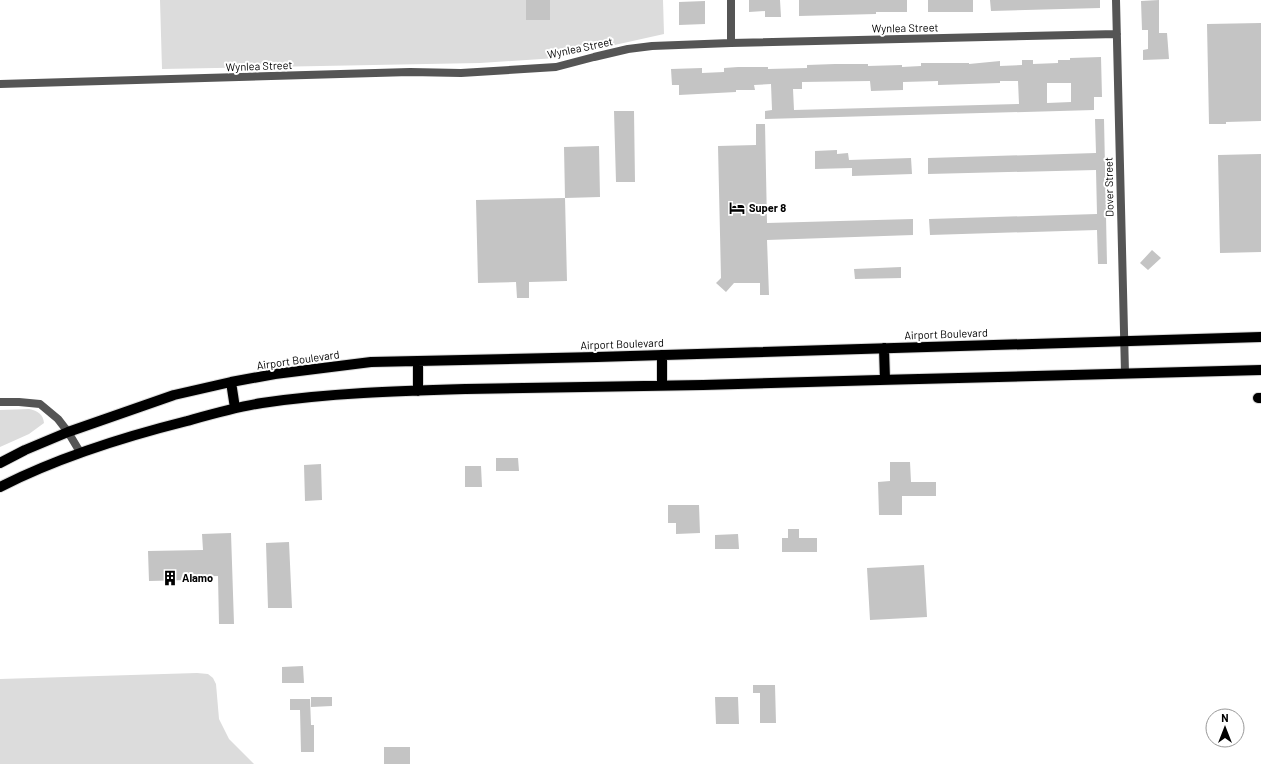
<svg xmlns="http://www.w3.org/2000/svg" width="1261" height="764" font-family="Barlow,sans-serif">
  <style>
    .green { fill: #dcdcdc }
    .building { fill: #c4c4c4; fill-rule: evenodd }
    .lines { fill: none; stroke-linecap: round; stroke-linejoin: round }
    .primary-casing { stroke: #dbdbdb; stroke-width: 12 }
    .street { stroke: #555; stroke-width: 8 }
    .primary { stroke: #000; stroke-width: 10 }
    .labels { text-anchor: middle; stroke-width: 4; stroke-linejoin: round; paint-order: stroke }
    .street-label { font-size: 11px; fill: #000; stroke: #fff }
    .poi-label { font-size: 11px; font-weight: bold; fill: #000; stroke: #fff; text-anchor: start }
  </style>
  <rect width="100%" height="100%" fill="#fff"/>
  <!-- green -->
  <path class="green" d="M160,0H663L664,34L556,58L480,63L162,69Z
    M29,409C38,411 43,414 44,423L29,434L0,447V410Z
    M197,673L208,674L213,678L216,684L219,719L229,739L254,764H0V679Z"/>
  <!-- building -->
  <path class="building" d="M526,0H550V20H526Z
    M749,0H780L781,17H765V11L749,12Z
    M799,0H907V12H876V14L799,16Z
    M928,0H973V12H928Z
    M990,0H1100V8L991,11Z
    M1159,0V33H1167L1169,59L1143,60V50L1148,49V30H1142L1141,1Z
    M705,1V24L679,25V2Z
    M1261,23V121L1226,122V124H1209L1207,24Z
    M1101,57L1102,97H1094V110L765,119V111L772,110L771,84L754,85L755,90H736V92L679,95V85H672L671,69L702,68V73L724,72V68L738,67H768V69L807,68V65L835,64H868V66L902,65V67L921,66V63H969V64L1000,61V66L1022,65V60H1033V64L1058,63V60H1070V58ZM870,81L871,91L903,90V82L938,81V85L1000,83V81H1018L1019,104L794,110L793,89H802V82ZM1047,83H1071V102L1047,103Z
    M614,111H634L635,182H616Z
    M1095,119H1104L1107,264H1098L1097,230L930,235L929,219L1097,214L1096,170L928,174V158L1096,153Z
    M756,124H765L767,223L913,219V235L767,240L769,295H760V283H734L726,292L716,283L721,278L718,146L756,145Z
    M599,146L600,197L565,198L564,147Z
    M837,150V154L848,153L849,160L911,158L912,174L852,176V168L815,169V151Z
    M1261,154V252L1220,253L1218,155Z
    M565,198L567,281L529,282V298H517L516,282L478,283L476,200Z
    M1152,250L1161,258L1148,270L1140,263Z
    M901,267V278L855,279L854,269Z
    M496,458H518L519,471H496Z
    M890,462H910L911,482H936V496H902V515H879L878,482L890,481Z
    M321,464L322,500L305,501L304,465Z
    M465,466H481L482,487H465Z
    M668,505H699L700,533L676,534V523H668Z
    M788,529H799V538H817V552H782V538H788Z
    M231,533L234,624H219L218,576L190,577V580L149,581L148,551L203,550L202,534Z
    M738,534L739,549H715V535Z
    M289,542L292,608H268L266,543Z
    M924,565L927,617L870,620L867,568Z
    M303,666L304,683H282V667Z
    M753,685H775L776,723H760V693H753Z
    M311,697H332V706L311,707Z
    M715,697H738L739,724H716Z
    M290,699H310L311,725H314V752H301L300,710H290Z
    M384,747H410V764H384Z"/>
  <g class="lines">
    <defs>
      <path id="primary" d="M884,348L885,380
        M662,355V385
        M231,382L235,408
        M418,391V361
        M1258,398H1261
        M0,463L25,450L68,432L174,395L231,382L275,374L371,362L597,357L1261,337
        M0,487C59,457 123,437 187,421C212,414 236,407 262,403C329,393 398,391 466,389C545,388 624,386 703,385C889,380 1075,374 1261,370"/>
    </defs>
    <!-- primary casing -->
    <use href="#primary" class="primary-casing"/>
    <!-- street -->
    <path class="street" d="M731,0V43
      M1116,0L1125,373
      M0,84L410,72L461,73L556,67L594,57L628,49L652,46L731,43L1117,34
      M0,402H19L40,404L58,419L68,432L80,452"/>
    <!-- primary -->
    <use href="#primary" class="primary"/>
  </g>
  <!-- icons -->
  <defs>
    <symbol id="hotel-bare" viewBox="-9 -9 18 18"><path d="M-6-4.5h1.5V1H6V5H4.5V3h-9V5H-6ZM-4 0a1.8 1.8 0 1 1 3.6 0ZM.5 0V-2.5h3Q6-2.5 6 0Z" fill="#000" stroke="#fff" stroke-width="2.5" paint-order="stroke"/></symbol>
    <symbol id="building-bare" viewBox="-9 -9 18 18"><path d="M-4-6H4V6H1V3H-1V6H-4ZM-2.5-4.3h1.7v1.8h-1.7ZM.8-4.3h1.7v1.8H.8ZM-2.5-1h1.7V.8h-1.7ZM.8-1h1.7V.8H.8Z" fill="#000" stroke="#fff" stroke-width="2.5" paint-order="stroke"/></symbol>
  </defs>
  <g fill-rule="evenodd">
    <use href="#hotel-bare" x="726" y="197" width="22" height="22"/>
    <use href="#building-bare" x="159" y="567" width="22" height="22"/>
  </g>
  <g class="labels">
    <!-- street labels -->
    <g class="street-label">
      <text transform="translate(905 28) rotate(-1)" y="4">Wynlea Street</text>
      <text transform="translate(580 48) rotate(-12)" y="4">Wynlea Street</text>
      <text transform="translate(259 66) rotate(-2)" y="4">Wynlea Street</text>
      <text transform="translate(1109 187) rotate(-91)" y="4">Dover Street</text>
      <text transform="translate(946 334) rotate(-2)" y="4">Airport Boulevard</text>
      <text transform="translate(622 344) rotate(-2)" y="4">Airport Boulevard</text>
      <text transform="translate(298 360) rotate(-8)" y="4">Airport Boulevard</text>
    </g>
    <!-- poi labels -->
    <g class="poi-label">
      <text x="749" y="212">Super 8</text>
      <text x="182" y="582">Alamo</text>
    </g>
  </g>
  <!-- north arrow -->
  <g transform="translate(1225 728)"><circle r="19" fill="#ffffff" stroke="#999999"/>
  <path d="M0-3L7 15L0 10L-7 15Z" fill="#000000"/>
  <text y="-6" font-size="11" font-weight="bold" text-anchor="middle" fill="#000000">N</text>
  </g>
</svg>
